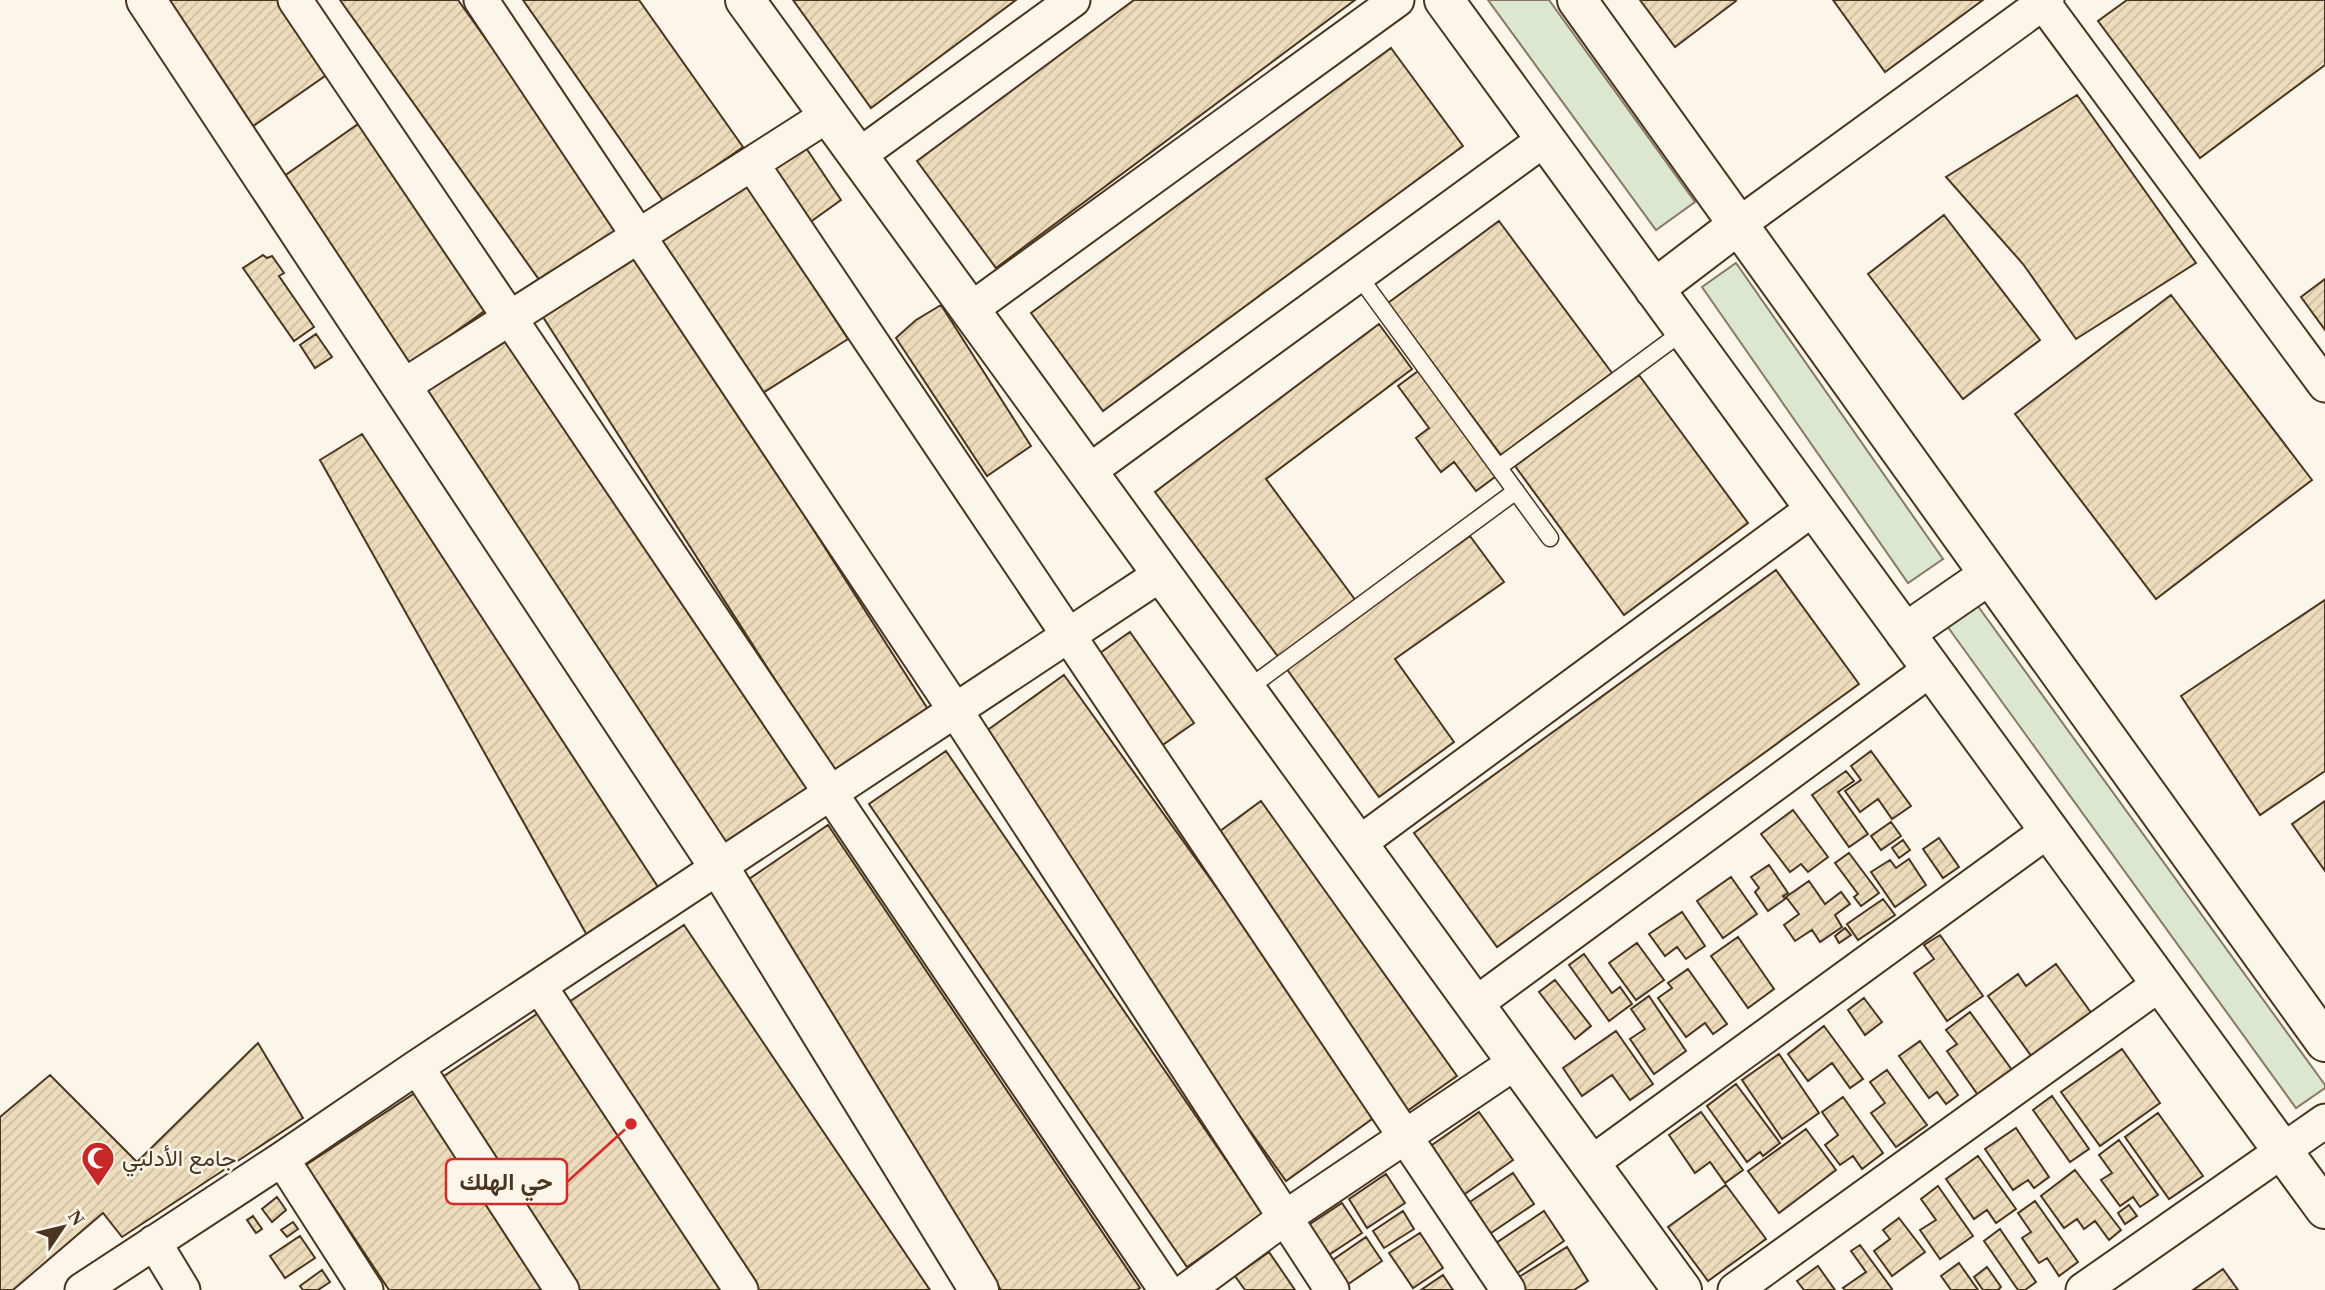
<svg xmlns="http://www.w3.org/2000/svg" width="2325" height="1290" font-family="'Times New Roman',Vazirmatn,serif">
  <style>
    .green { fill: #dce7d0; stroke: #887966; stroke-width: 2 }
    .building { fill: url(#building-hatch); stroke: #4a3520; stroke-width: 2 }
    .lines { fill: none; stroke-linecap: round; stroke-linejoin: round }
    .service-casing { stroke: #4a3520; stroke-width: 19 }
    .minor-casing { stroke: #4a3520; stroke-width: 37 }
    .tertiary-casing { stroke: #4a3520; stroke-width: 42 }
    .service { stroke: #fbf6e9; stroke-width: 16 }
    .minor { stroke: #fbf6e9; stroke-width: 33 }
    .tertiary { stroke: #fbf6e9; stroke-width: 38 }
    .labels { text-anchor: middle; stroke-width: 5; stroke-linejoin: round; paint-order: stroke }
    .poi-label { font-size: 23px; fill: #4a3520; stroke: #fbf6e9; text-anchor: start }
    .leader { fill: none; stroke: #d62828; stroke-width: 2.5 }
    .callout-dot { fill: #d62828; stroke: #fbf6e9; stroke-width: 2.5 }
    .callout { fill: #fbf6e9; stroke: #d62828; stroke-width: 2.5 }
    .callout-label { font-size: 24px; text-anchor: middle; font-weight: bold; fill: #4a3520 }
  </style>
  <defs>
    <pattern id="building-hatch" width="6" height="6" patternUnits="userSpaceOnUse" patternTransform="scale(1.75)"><rect width="6" height="6" fill="#ecdcbc"/><path d="M-1 1l2-2M0 6l6-6M5 7l2-2" fill="none" stroke="#ccbda1"/></pattern>
  </defs>
  <rect width="100%" height="100%" fill="#fbf6e9"/>
  <!-- green -->
  <path class="green" d="M1488,0H1549L1695,202L1656,230Z
    M1736,263L1943,559L1908,583L1702,287Z
    M1972,598L2325,1085V1088L2296,1108L1942,619Z"/>
  <!-- building -->
  <path class="building" d="M158,0H292L338,67L249,129Z
    M340,0H458L624,232L545,288Z
    M523,0H639L743,147L664,202Z
    M793,0H1016L871,108Z
    M1134,0H1355L996,268L917,161Z
    M1640,0H1735L1736,1L1675,47Z
    M1833,0H1983L1885,72Z
    M2127,0H2325V65L2200,158L2098,21Z
    M1391,48L1463,146L1103,411L1031,313Z
    M2077,95L2196,263L2076,339L2023,264L1946,177Z
    M378,110L508,294L401,371L270,186Z
    M800,139L841,200L806,225L764,163Z
    M746,180L848,339L755,398L654,239Z
    M1944,215L2040,340L1963,399L1868,274Z
    M1499,221L1612,373L1501,455L1388,303Z
    M263,255L267,258L272,256L284,273L279,276L314,327L294,341L243,268Z
    M639,256L931,714L836,775L543,317Z
    M2325,279V330L2301,297Z
    M2171,295L2312,480L2156,599L2015,414Z
    M941,305L1031,446L987,476L896,338L916,320Z
    M522,324L820,787L712,857L414,394Z
    M1379,324L1412,369L1266,479L1356,601L1279,658L1155,492Z
    M316,334L332,357L315,368L300,345Z
    M1421,369L1499,474L1476,491L1454,462L1441,472L1416,438L1429,428L1398,386Z
    M1639,375L1748,523L1624,615L1515,466Z
    M362,434L660,890L588,937L320,460Z
    M1470,536L1504,582L1395,659L1454,742L1379,797L1286,668Z
    M1776,570L1859,684L1497,947L1414,833Z
    M2325,600V771L2260,815L2181,696Z
    M1130,632L1194,723L1154,751L1090,660Z
    M1064,675L1379,1114L1286,1181L971,742Z
    M946,751L1263,1214L1187,1267L869,804Z
    M1871,751L1911,806L1892,819L1878,799L1860,812L1845,791L1861,780L1851,766Z
    M1846,771L1854,781L1838,792L1868,834L1849,847L1812,795Z
    M1261,801L1457,1076L1400,1116L1208,840Z
    M2325,801V871L2292,824Z
    M1793,810L1828,857L1808,872L1801,864L1790,872L1761,834Z
    M1891,822L1901,836L1881,850L1871,836Z
    M828,825L1140,1288L1137,1290H1001L733,890Z
    M1939,838L1959,867L1943,878L1923,849Z
    M1903,840L1910,850L1899,858L1892,848Z
    M1849,853L1879,893L1861,906L1854,897L1858,894L1835,863Z
    M1909,859L1926,885L1895,907L1871,872L1890,860L1896,868Z
    M1769,865L1788,893L1783,896L1785,899L1768,911L1755,892L1759,888L1751,877Z
    M1731,877L1757,914L1723,938L1697,901Z
    M1809,881L1825,904L1841,892L1850,904L1835,915L1842,927L1820,942L1812,930L1795,941L1784,925L1799,914L1786,897Z
    M1883,899L1895,915L1858,940L1847,924Z
    M1682,912L1705,946L1686,959L1677,947L1665,956L1649,934Z
    M684,925L930,1290H759L566,1004Z
    M1845,928L1851,935L1839,943L1835,936Z
    M1940,935L1983,996L1947,1021L1914,973L1934,959L1924,945Z
    M1738,937L1774,989L1748,1008L1711,956Z
    M1637,943L1664,980L1636,1000L1609,963Z
    M1584,954L1612,993L1620,987L1632,1004L1609,1021L1569,965Z
    M2056,964L2092,1014L2032,1057L1988,996L2018,974L2026,986Z
    M1688,969L1727,1024L1713,1034L1705,1023L1686,1037L1658,998L1672,988L1668,983Z
    M1555,980L1591,1026L1575,1039L1539,992Z
    M1649,996L1686,1051L1654,1074L1630,1039L1645,1029L1631,1009Z
    M1864,998L1882,1022L1865,1035L1848,1010Z
    M540,1012L724,1290H577L438,1080Z
    M1970,1012L2012,1070L1978,1095L1947,1051L1957,1044L1946,1030Z
    M1824,1026L1863,1079L1850,1088L1832,1063L1808,1081L1788,1054Z
    M1616,1031L1653,1084L1630,1100L1612,1075L1582,1096L1563,1068Z
    M1920,1041L1958,1095L1946,1104L1937,1092L1929,1098L1899,1056Z
    M258,1043L303,1118L122,1237L103,1213L13,1290H0V1117L50,1075L137,1162Z
    M2122,1049L2160,1103L2100,1146L2061,1092Z
    M1779,1054L1819,1113L1782,1139L1742,1080Z
    M1887,1070L1927,1125L1896,1147L1871,1113L1885,1103L1870,1082Z
    M1736,1084L1780,1143L1763,1156L1760,1152L1747,1162L1707,1106Z
    M421,1089L553,1290H389L306,1165Z
    M2052,1096L2089,1149L2070,1162L2033,1110Z
    M1843,1097L1883,1153L1862,1169L1853,1156L1840,1165L1825,1145L1838,1135L1822,1112Z
    M1479,1112L1513,1160L1459,1198L1425,1150Z
    M1701,1112L1743,1170L1725,1183L1710,1162L1695,1173L1669,1135Z
    M2158,1113L2203,1176L2169,1199L2125,1137Z
    M2016,1128L2049,1177L2034,1188L2028,1180L2013,1190L1985,1149Z
    M1806,1129L1836,1170L1779,1213L1748,1171Z
    M2119,1140L2158,1195L2140,1207L2133,1197L2120,1206L2101,1180L2112,1173L2099,1155Z
    M1978,1156L2016,1209L1996,1223L1987,1210L1974,1219L1946,1179Z
    M2075,1170L2121,1230L2109,1240L2095,1221L2084,1229L2077,1219L2064,1228L2041,1196Z
    M1513,1173L1534,1204L1479,1241L1458,1210Z
    M1386,1174L1405,1203L1367,1228L1349,1199Z
    M1726,1185L1766,1239L1708,1281L1668,1227Z
    M1938,1186L1973,1236L1940,1259L1920,1230L1936,1220L1921,1199Z
    M277,1197L286,1210L272,1222L262,1209Z
    M2035,1201L2078,1262L2059,1276L2047,1258L2039,1263L2022,1238L2031,1232L2018,1213Z
    M1342,1203L1362,1233L1321,1260L1301,1230Z
    M2129,1205L2137,1216L2125,1224L2118,1213Z
    M1403,1211L1414,1229L1384,1248L1373,1231Z
    M1544,1211L1564,1241L1507,1280L1487,1249Z
    M253,1216L262,1229L256,1233L247,1220Z
    M1899,1218L1925,1252L1892,1276L1874,1251L1890,1239L1883,1230Z
    M293,1222L298,1229L287,1237L281,1230Z
    M2000,1229L2036,1282L2025,1290H2018L1984,1241Z
    M1420,1233L1443,1268L1413,1288L1389,1253Z
    M300,1236L315,1258L285,1278L270,1256Z
    M1366,1237L1382,1261L1341,1289L1324,1266Z
    M1860,1245L1892,1289L1891,1290H1845L1843,1288L1866,1272L1851,1251Z
    M1567,1247L1588,1281L1574,1290H1516L1511,1282Z
    M1269,1252L1295,1290H1245L1235,1276Z
    M1959,1263L1978,1290H1951L1941,1276Z
    M1818,1266L1835,1290H1804L1797,1281Z
    M1987,1267L2001,1287L1998,1290H1983L1974,1277Z
    M2223,1269L2238,1290H2193Z
    M322,1270L330,1282L318,1290H303L300,1286Z
    M1443,1275L1453,1290H1421Z"/>
  <g class="lines">
    <defs>
      <path id="service" d="M1358,275L1550,538
        M1499,467L1685,330
        M1246,690L1516,491"/>
      <path id="minor" d="M295,0L1166,1290
        M481,0L955,710L1332,1290
        M2041,0L2325,385
        M858,156L1073,0
        M752,164L1508,1290
        M1738,225L2047,0
        M970,310L1397,0
        M402,387L828,115
        M1088,472L1545,139
        M1358,844L1814,508
        M540,987L741,1290
        M1474,1005L1931,669
        M417,1067L562,1290
        M282,1159L366,1290
        M1590,1164L2049,830
        M154,1242L183,1290
        M82,1290L282,1159L417,1067L1161,574
        M1187,1290L1283,1219L1516,1062
        M1735,1290L2161,983
        M2083,1290L2325,1121"/>
      <path id="tertiary" d="M146,0L719,867L979,1290
        M745,0L1682,1290
        M1444,0L2325,1209
        M1577,0L2325,1042
        M1654,289L1738,225
        M1905,633L1989,575"/>
    </defs>
    <!-- service casing -->
    <use href="#service" class="service-casing"/>
    <!-- minor casing -->
    <use href="#minor" class="minor-casing"/>
    <!-- tertiary casing -->
    <use href="#tertiary" class="tertiary-casing"/>
    <!-- service -->
    <use href="#service" class="service"/>
    <!-- minor -->
    <use href="#minor" class="minor"/>
    <!-- tertiary -->
    <use href="#tertiary" class="tertiary"/>
  </g>
  <!-- icons -->
  <defs>
    <symbol id="mosque-pin" viewBox="-11 -11 22 30"><path d="M0 17L-7.5 6A9.5 9.5 0 1 1 7.5 6Z" fill="#c62828" stroke="#fbf6e9"/><path d="M3.5-4.9A6 6 0 1 0 3.5 4.9A5 5 0 1 1 3.5-4.9Z" fill="#fff"/></symbol>
  </defs>
  <g fill-rule="evenodd">
    <use href="#mosque-pin" x="79" y="1139" width="38" height="52"/>
  </g>
  <g class="labels">
    <!-- poi labels -->
    <g class="poi-label">
      <text x="122" y="1166">جامع الأدلبي</text>
    </g>
  </g>
  <!-- callouts -->
  <path class="leader" d="M631 1124L567 1182"/>
  <circle class="callout-dot" cx="631" cy="1124" r="7"/>
  <rect class="callout" x="446" y="1159" width="121" height="45" rx="7"/>
  <g class="callout-label">
    <text x="506" y="1190">حي الهلك</text>
  </g>
  <!-- north arrow -->
  <g transform="translate(63 1227) rotate(55)" stroke="#fbf6e9" stroke-width="5" paint-order="stroke">
  <path d="M0-5L12 26L0 18L-12 26Z" fill="#4a3520"/>
  <text y="-10" font-size="19" font-weight="bold" text-anchor="middle" fill="#4a3520">N</text>
  </g>
</svg>
